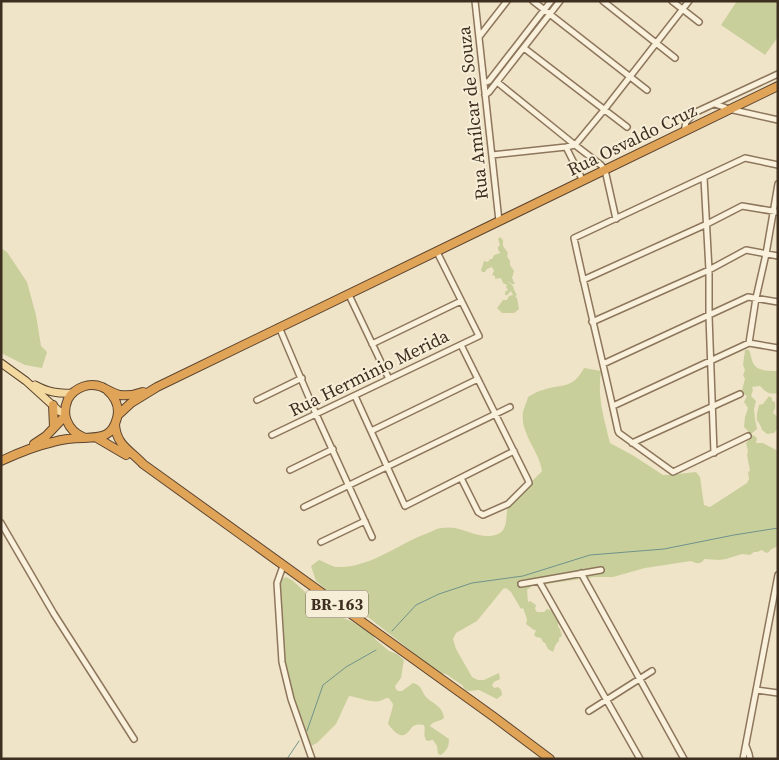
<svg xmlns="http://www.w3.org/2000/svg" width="779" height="760" font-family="'Source Serif 4',serif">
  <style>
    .green { fill: #c9cf9b }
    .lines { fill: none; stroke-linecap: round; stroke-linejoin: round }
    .stream { stroke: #6f938a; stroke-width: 1 }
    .minor-casing { stroke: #8d765c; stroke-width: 8 }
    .major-casing { stroke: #5b4430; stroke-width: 9 }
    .highway-casing { stroke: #5b4430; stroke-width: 10 }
    .minor { stroke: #faf1dc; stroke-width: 5 }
    .major { stroke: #f3d9a0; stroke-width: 7 }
    .highway { stroke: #e0a458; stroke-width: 8 }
    .labels { text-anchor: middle; stroke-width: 4; stroke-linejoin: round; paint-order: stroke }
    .shield { fill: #f7eed8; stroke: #756857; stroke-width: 1 }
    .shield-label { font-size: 16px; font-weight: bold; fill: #3d2e20 }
    .street-label { font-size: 18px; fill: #3d2e20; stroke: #f7eed8 }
  </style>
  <rect width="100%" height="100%" fill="#f0e4c8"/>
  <!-- green -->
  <path class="green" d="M737,1H778V37L765,55L721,25Z
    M500,237L503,240V246L508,253L507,256L510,261V265L514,271L512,278L515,284H512L507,281L513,286L514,290L517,295L515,296L517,298L519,309L514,313H502L497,308L503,300H507L509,296L513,295L511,291L507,295H505V292L508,290L506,287L507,285L503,283L501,278L495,279V276L492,275L494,271L492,267L487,269L485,272H482L481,270L484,261L488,262L490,259H492L494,255L500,253V252L498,250V247L500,245L498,239Z
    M1,248L7,252L27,282L36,315L41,346L47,352L42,368L25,365L1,353Z
    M745,350H749C751,354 751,359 753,363C757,371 768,371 776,371L778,370V393C769,395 766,392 760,386L752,387L753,390L751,396L756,401L754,409L755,419L757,429L751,434L744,427L745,417L748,408L744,402L747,396L744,394L742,390L745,379L743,375L745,370L743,365Z
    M584,368L601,371C597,397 604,418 610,443L634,456L663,475H669L696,472L700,477L704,505L710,507L747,483L749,479L748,472L750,471L747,455L748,451L746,443L753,435L757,438L756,443H763L778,451V546L770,550L769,552L766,553L762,550L757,552H754L750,555L742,554L726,559L719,560L704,559L703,561C699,565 695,563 691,561L645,568L613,577H594L532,586L527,590L528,602L530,601L536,605L535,609L537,612H544L547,609L554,611L558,616L556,618L559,622C557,626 558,626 560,629L562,636L559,638V641L556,644L553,652L548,649L545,643L543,642L541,638L536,637L534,635L536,630H534L526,624L527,619L523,608L521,609L511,592L506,588L503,589L477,621L456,633L453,639L456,649L472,677L478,680H484L499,673L500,679L494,682L492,685L494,688L498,687C501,689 502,691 502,695L497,699L479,690L469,691L466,690L464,688L462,685L446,674L439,673L368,617L329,592L316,581L311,566L319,560C325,562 333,568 340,567C371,567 400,543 428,533C433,531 438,528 442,528C461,524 480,542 498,534C509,529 505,516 508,506C510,501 535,479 542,471C539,450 520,434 523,412C524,407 527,402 528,397C533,394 538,391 543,390C563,383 572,390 584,368Z
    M769,396L772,398V401L775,402V408L773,413L778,417V428L774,433L767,434L762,430C761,425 759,424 757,420C756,414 758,411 759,405L763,404Z
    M286,577L292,580L316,602L322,605L333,614L351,621L362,628L369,629L375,639L389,651L397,654L404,660L401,678L395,686L396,689L398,691H402L413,683C422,685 421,691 426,697C433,704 443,706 444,718C440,722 434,720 430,726L449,739C449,747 447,750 441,755L438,754L437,746L433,740L427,741C422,735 426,731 424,725C421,725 419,724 416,725C411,726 411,730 407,733C400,740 392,729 388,724C389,719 393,708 393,704C392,703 390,699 388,698C385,698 383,700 380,701C372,703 357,697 349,696L336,724L317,743L311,746L308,740L293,700L285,668L279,608L280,580Z"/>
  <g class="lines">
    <!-- stream -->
    <path class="stream" d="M392,631L416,605L439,594L472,583L523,576L590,555L664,549L734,535L778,528
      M307,731L323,685L346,667L376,650
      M287,759L299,741"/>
    <defs>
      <path id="minor" d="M475,1L499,221
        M533,1L647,90
        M603,1L675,58
        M672,1L699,22
        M479,37L507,1
        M524,48L627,127
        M497,82L575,145L601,165L605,170L616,219
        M484,83L489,81L551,1
        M485,95L489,92L560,1
        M715,104L729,109L778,120
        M684,132L686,122L694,113L778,74
        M566,147L583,181
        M492,155L566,147L575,145L604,110L689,1
        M704,178L709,270V316L714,453
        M583,280L707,224L742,206L778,212
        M349,295L389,379
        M592,322L709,270L746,250L778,256
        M279,327L316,414L372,537
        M749,343L756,298L766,254L778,184
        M749,343L778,348
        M372,344L461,301
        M603,364L748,297L778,302
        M355,396L405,506L514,451
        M257,400L302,378
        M613,406L749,343
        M371,431L478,379
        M272,435L479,336L437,252
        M748,436L673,472L619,433L618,431C604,366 588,303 574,238L745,158L778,165
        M632,443L740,394
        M290,470L333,449
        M461,478L478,512L483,515L508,504L529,483L528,480L461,345
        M304,507L510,407
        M1,523L54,614L134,739
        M321,542L365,521
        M283,566L277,583L282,662L291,699L312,759
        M581,573L684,759
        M539,581L640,759
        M521,584L601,570
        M756,690L778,693
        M589,711L652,671
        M746,746L749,754L750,759
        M743,759L778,575"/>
      <path id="major" d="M1,363L26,381L59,411L65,414
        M35,385C48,392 58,394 72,393"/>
      <path id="highway" d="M53,405L54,427
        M118,415L131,403L157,387L778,86
        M115,424C116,445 130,450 143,464L494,717L550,759
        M83,437C76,434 70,429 67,421C64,414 65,406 68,399C75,387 90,382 102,387C108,390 113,393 120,395C128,396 135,395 143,392
        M97,438L126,455
        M34,444L46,436L65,416
        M1,461C18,453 35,446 53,442C63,439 74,438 84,438C100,437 112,438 117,418C120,407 115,397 107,390"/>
    </defs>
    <!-- minor casing -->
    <use href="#minor" class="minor-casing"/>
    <!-- major casing -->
    <use href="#major" class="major-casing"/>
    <!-- highway casing -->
    <use href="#highway" class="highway-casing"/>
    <!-- minor -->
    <use href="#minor" class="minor"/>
    <!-- major -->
    <use href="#major" class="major"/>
    <!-- highway -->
    <use href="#highway" class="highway"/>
  </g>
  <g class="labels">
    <!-- shield labels -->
    <rect class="shield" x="306" y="590.5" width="62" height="27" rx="4"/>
    <g class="shield-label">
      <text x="337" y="610">BR-163</text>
    </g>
    <!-- street labels -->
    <g class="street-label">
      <text transform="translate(473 113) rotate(-96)" y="6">Rua Amílcar de Souza</text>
      <text transform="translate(632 140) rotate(-26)" y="6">Rua Osvaldo Cruz</text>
      <text transform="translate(369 373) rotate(-26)" y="6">Rua Herminio Merida</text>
    </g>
  </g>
  <!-- border -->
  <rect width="779" height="760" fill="none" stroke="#3d2e20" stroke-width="5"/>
</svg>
